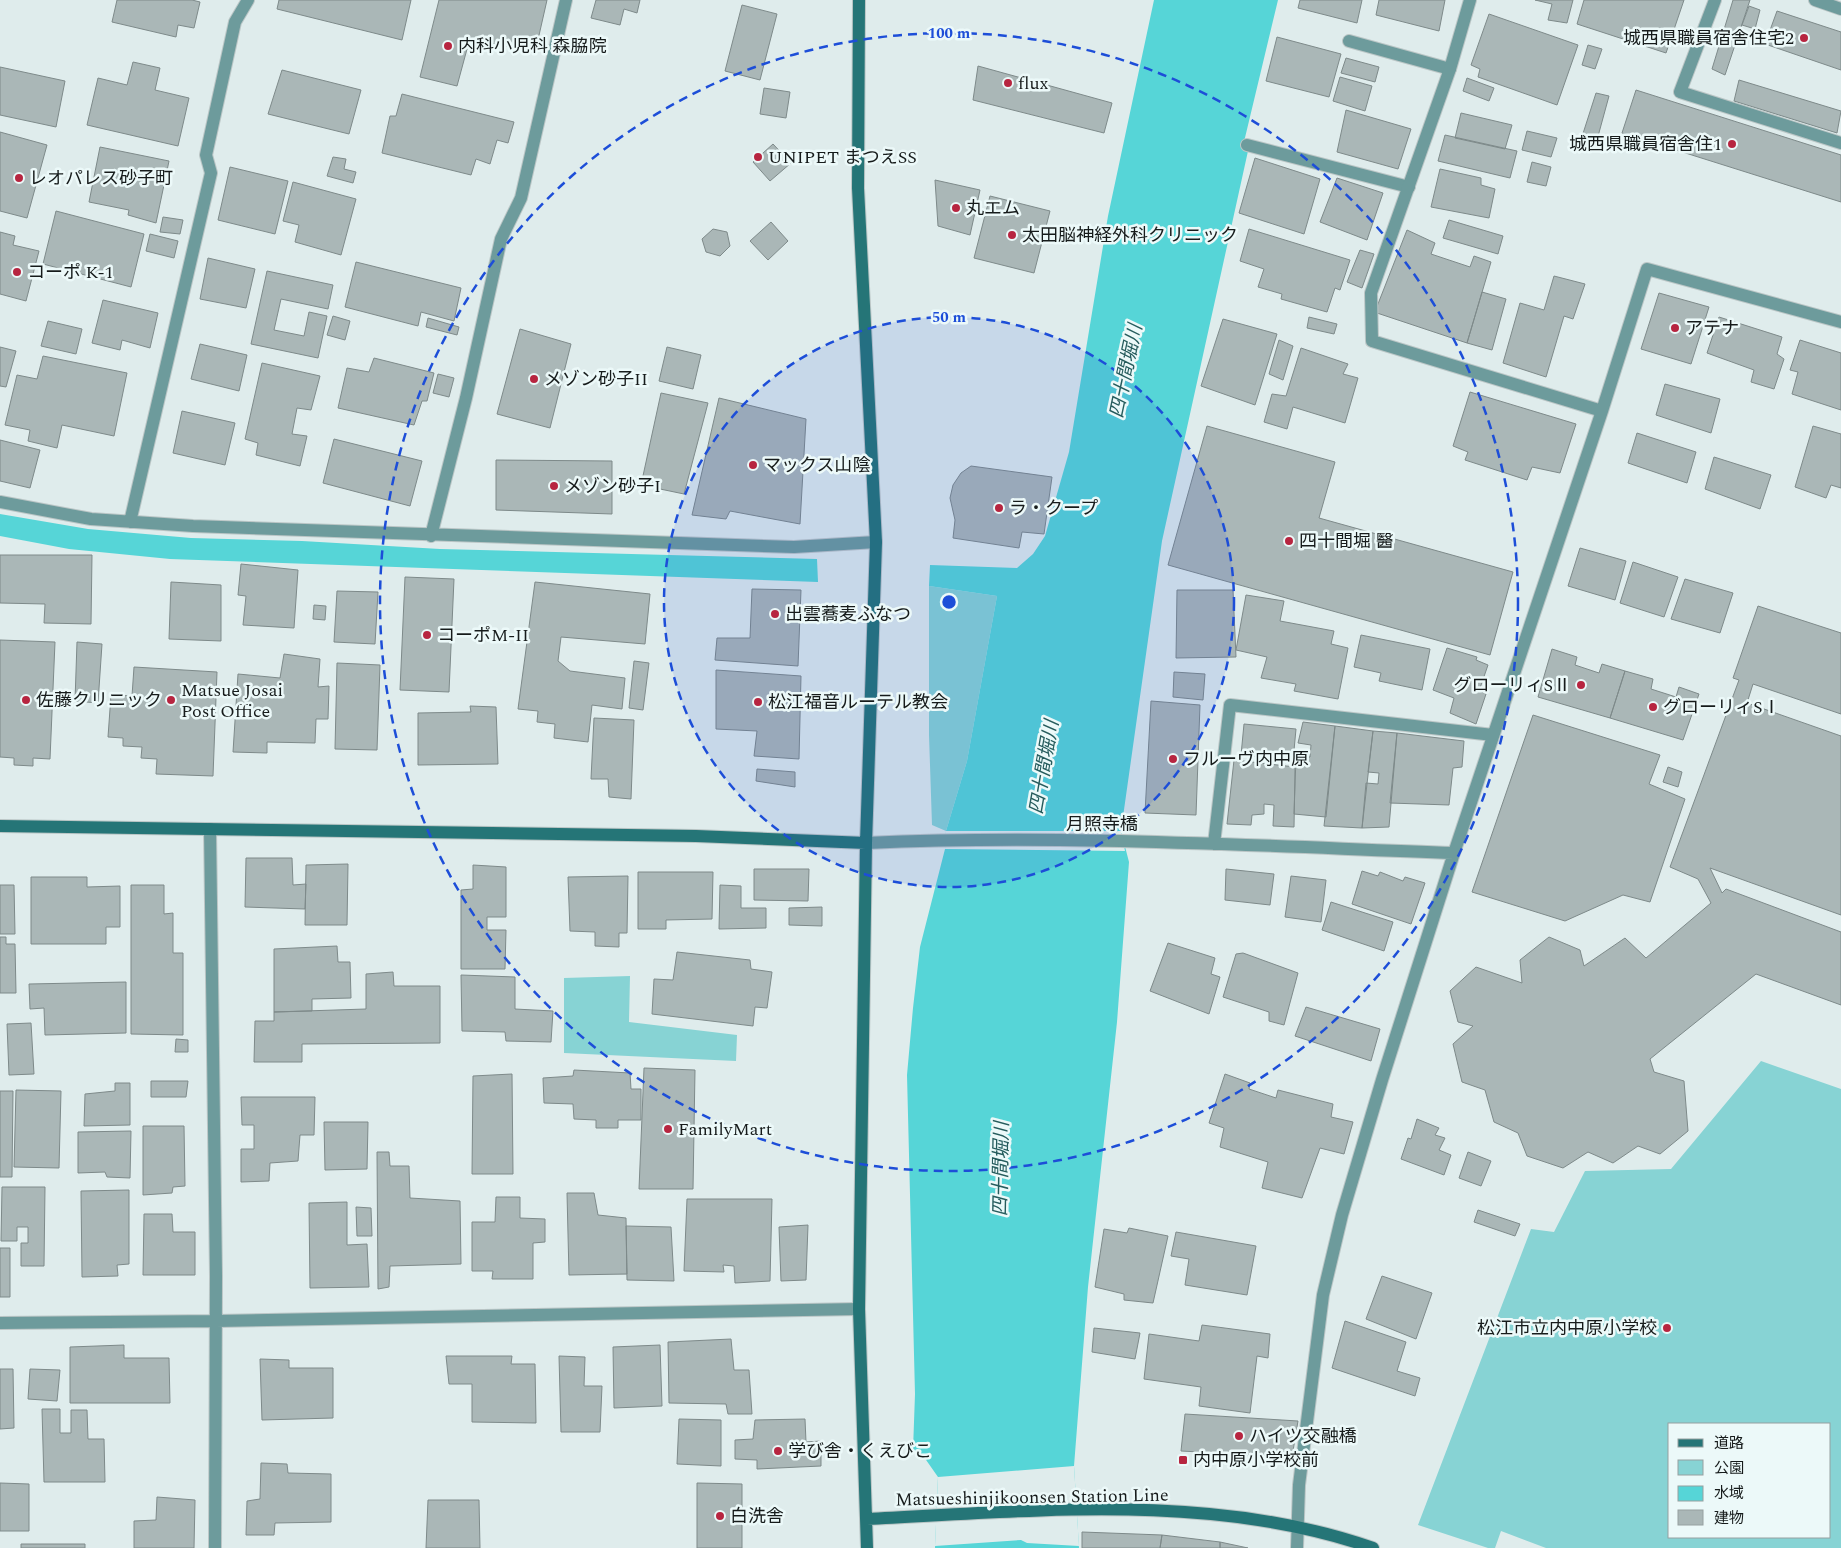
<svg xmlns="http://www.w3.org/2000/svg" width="1841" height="1548" font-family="Spectral,'Noto Sans JP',serif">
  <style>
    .green { fill: #87d3d4; fill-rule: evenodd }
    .water { fill: #56d5d7 }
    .pier { fill: #dfecec }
    .building { fill: #aab7b7; stroke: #7e8a8a }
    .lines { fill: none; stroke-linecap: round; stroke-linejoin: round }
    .lane-casing { stroke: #bbc6c6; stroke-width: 14 }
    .street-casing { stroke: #bbc6c6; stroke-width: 14 }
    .secondary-casing { stroke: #bbc6c6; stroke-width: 14 }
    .lane { stroke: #6d9b9c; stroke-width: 12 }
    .street { stroke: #6d9b9c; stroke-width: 12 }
    .secondary { stroke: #257577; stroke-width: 12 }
    .ring { fill: none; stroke: #1d4ed8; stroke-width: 2.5; stroke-dasharray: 9 6 }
    .poi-dot { fill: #b72540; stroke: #ecf9f9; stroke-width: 2 }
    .labels { text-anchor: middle; stroke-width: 5; stroke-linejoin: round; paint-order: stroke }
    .poi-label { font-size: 18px; fill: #161b1b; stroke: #ecf9f9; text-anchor: start }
    .street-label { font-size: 18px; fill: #161b1b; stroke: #ecf9f9 }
    .water-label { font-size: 19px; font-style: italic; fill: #265c5d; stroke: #ecf9f9 }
    .centre { fill: #1d4ed8; stroke: #ecf9f9; stroke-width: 2.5 }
    .ring-label { font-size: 15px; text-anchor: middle; font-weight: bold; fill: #1d4ed8; stroke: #ecf9f9; stroke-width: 5; stroke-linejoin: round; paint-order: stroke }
  </style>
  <rect width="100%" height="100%" fill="#dfecec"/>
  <!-- green -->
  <path class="green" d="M929,586L997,596L967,761L946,831L932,825L929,735Z
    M630,976L629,1022L737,1035L736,1061L564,1053V978Z
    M1761,1061L1841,1089V1548H1546L1501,1531L1495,1548H1488L1418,1525L1531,1229L1554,1232L1585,1171L1671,1169ZM1670,1424H1830V1537H1670Z"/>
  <!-- water -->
  <path class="water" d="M1154,0H1278L1243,146L1248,151L1162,541L1121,831L1129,862L1117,1022L1088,1287L1074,1466L1079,1548H935L938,1477L924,1457L913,1450L915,1394L907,1075L913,1008L920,947L945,849L946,831L967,761L997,596L929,586L930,565L1017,568L1033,554L1045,536L1069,452L1108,216Z
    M0,514L88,529L191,538L302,541L440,549L817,559L818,582L170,559L69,549L0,536Z"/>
  <!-- pier -->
  <path class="pier" d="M946,831H1121L1125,851L945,849Z
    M1074,1466L1079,1546L1027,1543L1021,1540L935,1546L938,1477Z"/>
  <!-- building -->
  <path class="building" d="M117,0H192L200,2L194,28L178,25L176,37L112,22Z
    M279,0H411L402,40L277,9Z
    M439,0H547L535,53L470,38L457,86L420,77Z
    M596,0H640L637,13L624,9L620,25L591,18Z
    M1300,0H1362L1357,23L1298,8Z
    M1379,0H1445L1439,31L1376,15Z
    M1535,0H1573L1567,23L1548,20L1552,4Z
    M1584,0H1684L1666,53L1577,24Z
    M1733,0H1750L1725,75L1712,69Z
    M742,5L777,14L760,80L725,71Z
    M1749,6L1760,10L1755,29L1742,25Z
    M1777,11L1841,32V70L1765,44Z
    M1489,14L1578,45L1557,105L1478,77L1480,69L1471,65Z
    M1277,37L1341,54L1329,97L1266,81Z
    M1588,45L1602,49L1595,69L1582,65Z
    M1346,58L1379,67L1375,82L1341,73Z
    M133,62L160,68L155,90L189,98L178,146L87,125L98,78L127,85Z
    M978,66L1112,103L1104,133L973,100Z
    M0,67L65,81L56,127L0,115Z
    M282,70L361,90L349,134L268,114Z
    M1340,77L1372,86L1365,111L1333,101Z
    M1467,78L1494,88L1489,101L1463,91Z
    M1739,80L1841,111L1837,133L1734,101Z
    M764,88L790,92L786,118L760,114Z
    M1636,90L1841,155V202L1622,133Z
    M1596,93L1609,96L1594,151L1579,146Z
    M402,94L514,122L508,143L497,140L490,164L476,159L471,175L382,153L390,116H396Z
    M1346,110L1411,129L1398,169L1337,152Z
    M1461,113L1512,125L1505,149L1455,138Z
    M1527,131L1557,138L1551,157L1522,150Z
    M0,132L47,145L27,218L0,211Z
    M1445,135L1517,151L1510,178L1438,161Z
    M773,144L791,163L770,181L753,162Z
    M100,147L169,161L156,223L128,215L129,210L89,202Z
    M333,157L346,159L344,169L356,172L353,183L327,176Z
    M1255,158L1320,179L1304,234L1239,213Z
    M1532,162L1551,167L1546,186L1527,182Z
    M230,167L288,181L275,234L218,220Z
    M1440,169L1481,178V185L1495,189L1489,218L1431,207Z
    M1337,178L1383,193L1367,240L1320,222Z
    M935,180L980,190L970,235L938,226Z
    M293,182L356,199L341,255L295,242L299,225L283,221Z
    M990,196L1050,211L1034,273L974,258Z
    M56,211L144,234L131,287L43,264Z
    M163,217L183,220L180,234L160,232Z
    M1449,220L1503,236L1498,254L1443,238Z
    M771,222L788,241L768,260L750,241Z
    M713,229L727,232L730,246L720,256L706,252L702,239Z
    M1249,229L1350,260L1340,290L1335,288L1327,312L1281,299L1282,294L1258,287L1264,269L1240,261Z
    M1407,230L1435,243L1431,254L1470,267L1474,256L1491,262L1467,343L1377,313L1376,309Z
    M0,232L15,236L13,245L39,251L26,301L0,294Z
    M150,234L178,241L174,258L146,251Z
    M1360,250L1374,254L1362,288L1347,282Z
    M208,258L255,269L246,308L200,299Z
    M356,262L461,288L454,321L421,312L418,326L345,307Z
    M267,271L333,285L328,309L281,299L274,330L304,336L309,312L327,316L318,358L251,344Z
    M1554,276L1585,284L1573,319L1564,316L1546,377L1503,363L1520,303L1544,310Z
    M1482,292L1506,299L1492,350L1467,343Z
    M1659,293L1709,307L1691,364L1641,349Z
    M103,300L158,313L150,348L122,340L120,350L92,343Z
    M333,316L350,321L345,340L327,335Z
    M1309,317L1337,324L1334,334L1307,328Z
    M1719,317L1782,337L1777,354L1784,359L1774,389L1751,382L1754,370L1707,353Z
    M428,318L459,327L457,335L426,327Z
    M1223,319L1277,334L1255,405L1201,386Z
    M48,321L82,329L76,354L41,346Z
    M520,329L571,344L550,428L497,414Z
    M1279,340L1293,346L1283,380L1269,374Z
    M1800,340L1841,353V410L1792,394L1798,372L1790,370Z
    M200,344L247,355L239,391L191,379Z
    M0,347L16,351L6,387L0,386Z
    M667,347L701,355L693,389L659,381Z
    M1301,348L1348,364L1343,374L1358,378L1345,423L1293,407L1287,429L1264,422L1272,394L1286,396Z
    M43,356L127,373L114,436L62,425L57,448L28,441L30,430L5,425L17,375L37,379Z
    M374,358L434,373L427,401H422L414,425L338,408L347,368L369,372Z
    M262,363L320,376L311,410L297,408L292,434L307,436L300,466L256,455L258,443L245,439Z
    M438,374L454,378L449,397L433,393Z
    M1665,384L1720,399L1711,433L1656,415Z
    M1470,392L1576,424L1560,473L1532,467L1527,480L1465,460L1468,452L1453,446Z
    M661,393L708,403L684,494L641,485Z
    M719,398L806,419L800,524L730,511L726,519L692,515Z
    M182,411L235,423L225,465L173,453Z
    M1207,426L1335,462L1319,518L1513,572L1490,655L1168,565Z
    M1813,426L1841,434V488L1831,485L1826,498L1795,487Z
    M1637,433L1696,452L1687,483L1628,463Z
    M334,439L422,461L410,506L323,483Z
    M0,440L40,450L30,488L0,481Z
    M1714,457L1771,475L1760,509L1705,489Z
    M496,460L612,461V514L496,510Z
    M971,466L1052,477L1044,534L1022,532L1019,548L953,538L955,520L950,498L953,485L961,473Z
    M1580,548L1626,561L1615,600L1568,586Z
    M0,555H92L91,624L44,623L45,604L0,603Z
    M1633,562L1678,577L1664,617L1620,603Z
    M241,564L298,570L294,628L243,625L246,596L238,595Z
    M405,577L454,579L449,692L400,690Z
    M1685,579L1733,593L1720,633L1671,619Z
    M171,582L221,585V641L169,639Z
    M535,582L650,594L645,644L561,637L558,661L570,671L625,678L622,709L592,705L588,742L554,738L555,724L537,722L538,711L518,709Z
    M752,589L801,590L798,666L715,660L717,638H750Z
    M1177,590H1233L1236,657L1176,658Z
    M337,591L378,592L375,644L334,642Z
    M1246,595L1284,601L1280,621L1334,631L1331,644L1348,648L1338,699L1294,691L1296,684L1261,678L1267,657L1236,650Z
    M314,605L326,606L325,620L313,619Z
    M1758,606L1841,633V714L1753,684L1747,703L1841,736V915L1710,868L1722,893L1726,889L1841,932V1005L1756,974L1650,1059L1654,1072L1684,1081L1688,1131L1660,1154L1638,1146L1613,1163L1588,1152L1563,1168L1527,1156L1518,1133L1494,1122L1485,1090L1462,1082L1453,1044L1473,1026L1458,1022L1450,991L1476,967L1522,983L1520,960L1549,937L1580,950L1584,966L1625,938L1646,958L1711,903L1698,879L1670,867L1739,680L1733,678Z
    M1361,635L1430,649L1422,690L1379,681L1381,673L1354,667Z
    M0,640L55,642L50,759L33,758V766L14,765V758L0,757Z
    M77,642L102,644L98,703L75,701Z
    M1447,648L1477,657L1476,660L1488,665L1479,691L1486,694L1476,724L1450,713L1454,698L1433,690Z
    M1552,649L1577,657L1575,665L1599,673L1602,664L1625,671L1610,718L1538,697Z
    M284,654L320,659L318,687L329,686L328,719H316L315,743L267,742V753L233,752L238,674L280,678Z
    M634,661L649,663L643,710L629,708Z
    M337,663L380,665L377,750L335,749Z
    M134,667L217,672L213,776L156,774L157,759L141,758L142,747L123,746V738L108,737L111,695L132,696Z
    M716,670L801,676L799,759L754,756L757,731L716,729Z
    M1625,671L1653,679L1651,689L1676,697L1679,687L1699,694L1683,740L1610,718Z
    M1174,672L1205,674L1203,700L1173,697Z
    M1151,701L1200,705L1196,815L1145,813Z
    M470,706L496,707L498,764L418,765V713L471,712Z
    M1533,715L1660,755L1649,784L1685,799L1650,902L1623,895L1565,921L1472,892Z
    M594,718L634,720L631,799L609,797L608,779H591Z
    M1303,722L1335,726L1326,817L1294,814L1296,757H1310L1311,745L1298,743Z
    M1244,724L1296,729L1293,761L1241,755Z
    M1335,726L1373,731L1362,828L1324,826Z
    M1373,731L1397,733L1389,827L1362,828L1366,783L1378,784L1379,773L1368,772Z
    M1397,733L1464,741L1462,767L1453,768L1449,805L1390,803Z
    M1234,760L1295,767L1294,827L1273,826L1274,805L1264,804V814L1252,815L1251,825L1227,824Z
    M1668,767L1682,772L1678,787L1663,782Z
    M757,769L795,772V787L756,781Z
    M246,858H292L293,885L306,884L305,909L245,907Z
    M348,864L347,925H305L306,865Z
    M473,865L506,867V917H487V930H506L505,969H461V890L473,889Z
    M754,869H809L808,901L754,900Z
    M1226,869L1274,874L1270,905L1225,900Z
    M1362,871L1378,876L1380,872L1403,881L1405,877L1425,883L1411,924L1352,904Z
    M638,872H713L712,919L666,920V929H638Z
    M628,876L627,933H619V947L595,946V932L570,931L568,877Z
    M1291,876L1326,880L1321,922L1285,917Z
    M31,877H87V887L120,886V927H106V944H31Z
    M0,885H14L15,934H0Z
    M131,885H164V914L173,913V953H183V1035L131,1034Z
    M720,885L741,886V908H766V928L719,929Z
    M1331,902L1393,922L1384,951L1322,930Z
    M822,907V926L789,925V908Z
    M0,937H6V944H15L16,993H0Z
    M1168,943L1215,958L1211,974L1220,977L1209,1014L1150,991Z
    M337,946L338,962H350L351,998L312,999V1011L274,1012V949Z
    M677,952L750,960L751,969L772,972L767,1008L755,1007L753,1026L652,1014L654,979L673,980Z
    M1243,953L1298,973L1284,1025L1269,1021V1012L1223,997L1236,954Z
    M393,972L394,986H440V1043L302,1044V1062H254L255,1021H274V1012L366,1009V974Z
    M461,975L515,977V1009L553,1011L551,1042L506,1041L505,1032L462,1031Z
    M126,982V1033L45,1035L44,1008L30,1009L29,984Z
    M1306,1007L1380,1029L1371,1061L1295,1036Z
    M31,1023L34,1074L9,1075L7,1024Z
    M176,1039L188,1040V1052H175Z
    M644,1068L695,1070L693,1189H639Z
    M574,1070L630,1073L631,1089H641V1120H618V1128H596V1120L574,1119L573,1104L544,1103L543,1078L573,1076Z
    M512,1074L513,1174H472L473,1076Z
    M1225,1074L1250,1083L1249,1089L1276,1098L1278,1090L1333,1104L1331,1117L1353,1122L1344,1154L1320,1148L1302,1198L1262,1188L1268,1162L1220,1147L1224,1128L1209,1123Z
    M151,1081H188L186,1097H151Z
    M115,1083H130V1125L84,1126L85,1094L115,1091Z
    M16,1090L61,1091L59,1168L14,1167Z
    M0,1091H13L12,1177H0Z
    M241,1097H315L314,1135H300L298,1161L270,1163L269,1181L241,1182V1149H254V1125H242Z
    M1417,1119L1439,1128L1435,1135L1445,1138L1439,1150L1451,1155L1444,1175L1401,1159L1408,1138L1411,1139Z
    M324,1122H368L367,1169L325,1170Z
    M143,1126H184L185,1186L173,1187L172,1193L143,1195Z
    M131,1131L130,1178L107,1177L105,1172L78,1173V1132Z
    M377,1152H389L390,1166H409L410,1198L460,1201L461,1264L390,1266L389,1287L378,1289Z
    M1468,1152L1491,1161L1481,1186L1459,1178Z
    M2,1187H45L44,1266H21V1243H28V1227H17V1241H1Z
    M129,1190V1264L117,1265L118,1276L82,1277L81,1191Z
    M567,1193H594L598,1215L626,1218L627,1274L569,1275Z
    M496,1197H520V1218L545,1219V1242L533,1243V1279H492L493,1271H472V1222H495Z
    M687,1199H772L770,1281L735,1283L734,1266L723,1265L724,1272L684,1271Z
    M347,1202V1245L367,1244L369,1287L310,1288L309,1203Z
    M356,1207L371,1208L372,1236H357Z
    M1478,1210L1520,1224L1515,1236L1474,1222Z
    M144,1214H172L173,1232H195V1275H143Z
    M808,1225L806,1280L781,1281L779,1227Z
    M626,1226L671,1227L674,1281L627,1280Z
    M1129,1228L1168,1236L1153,1303L1124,1300V1294L1095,1287L1104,1229L1127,1233Z
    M1176,1232L1256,1246L1247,1295L1185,1285L1189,1259L1171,1256Z
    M0,1248H10V1297H0Z
    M1382,1276L1432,1293L1416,1339L1366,1319Z
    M1345,1321L1406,1342L1397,1371L1420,1378L1415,1396L1332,1368Z
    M1202,1325L1270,1334L1268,1358L1257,1356L1250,1413L1199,1406L1201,1387L1144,1379L1149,1334L1199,1341Z
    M1094,1328L1140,1333L1135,1359L1092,1352Z
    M731,1339L734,1370H749L752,1414H728L726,1404L669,1403L668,1342Z
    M124,1345V1358H169L170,1403H70V1347Z
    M660,1345L662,1406L614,1408L613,1347Z
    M446,1356H512L511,1364H535L536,1423L472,1422V1384H449Z
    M559,1356L585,1357L584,1386H602L600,1432H561Z
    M260,1359L289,1360V1368H333V1418L262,1420Z
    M0,1369H13L14,1428L0,1429Z
    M30,1369L60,1370L57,1401L28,1399Z
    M42,1409H60V1433H71V1410H87L88,1439H104L105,1482H44Z
    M1185,1414L1298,1421L1292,1457L1181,1451Z
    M679,1419L721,1420V1466L677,1464Z
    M805,1419L806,1442L821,1441V1466L757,1469V1460L735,1459V1440L753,1439L755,1420Z
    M261,1463L287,1464L288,1473L331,1474V1522L275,1523L274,1535H246L247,1501L260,1499Z
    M0,1483L29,1484V1531H0Z
    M697,1483L742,1484V1548H697Z
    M157,1497L195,1500L194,1548H134V1521L156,1520Z
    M428,1500H479L480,1548H426Z
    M1082,1532L1162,1535L1160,1548H1082Z
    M1162,1535L1220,1542V1548H1160Z
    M1220,1542L1248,1548H1220Z
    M21,1544H85V1548H21Z"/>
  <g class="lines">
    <defs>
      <path id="lane" d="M1715,0L1680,92L1841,143
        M1815,0L1841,9
        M1349,41L1450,69
        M1247,145L1409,187"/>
      <path id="street" d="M1470,0L1450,69L1371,293L1372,341L1602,411
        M0,502L91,519L193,526L794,547L876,542
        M130,522L211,173L206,155L235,22L248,0
        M431,536L466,398L501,239L521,198L566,0
        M210,829L216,1276L215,1548
        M866,843C1062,834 1259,846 1454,853
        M1214,844L1230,705L1493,735
        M0,1323L216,1321L859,1309
        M1297,1548L1299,1485L1323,1295L1342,1215L1382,1080L1454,853L1602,411L1647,269L1841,322"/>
      <path id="secondary" d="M0,826L696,836L866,843L876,542L858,188L859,0
        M866,843L859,1309L867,1548
        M867,1519C1033,1511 1214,1492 1373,1548"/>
    </defs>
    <!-- lane casing -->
    <use href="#lane" class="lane-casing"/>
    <!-- street casing -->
    <use href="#street" class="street-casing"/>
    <!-- secondary casing -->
    <use href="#secondary" class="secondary-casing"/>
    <!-- lane -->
    <use href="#lane" class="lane"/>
    <!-- street -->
    <use href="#street" class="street"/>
    <!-- secondary -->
    <use href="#secondary" class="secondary"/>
  </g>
  <!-- distance rings -->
  <circle cx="949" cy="602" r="285" fill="#1d4ed8" fill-opacity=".12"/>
  <g class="ring">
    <circle cx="949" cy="602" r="285"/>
    <circle cx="949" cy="602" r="569"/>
  </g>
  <!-- markers -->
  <g class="poi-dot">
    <circle cx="1804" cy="38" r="5"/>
    <circle cx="448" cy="46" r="5"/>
    <circle cx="1008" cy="83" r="5"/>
    <circle cx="1732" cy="144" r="5"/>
    <circle cx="758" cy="157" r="5"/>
    <circle cx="19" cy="178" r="5"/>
    <circle cx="956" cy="208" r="5"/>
    <circle cx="1012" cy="235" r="5"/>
    <circle cx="17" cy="272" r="5"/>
    <circle cx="1675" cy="328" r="5"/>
    <circle cx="534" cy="379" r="5"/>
    <circle cx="753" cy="465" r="5"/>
    <circle cx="554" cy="486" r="5"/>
    <circle cx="999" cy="508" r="5"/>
    <circle cx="1289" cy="541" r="5"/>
    <circle cx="775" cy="614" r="5"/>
    <circle cx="427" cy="635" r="5"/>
    <circle cx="1581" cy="685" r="5"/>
    <circle cx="26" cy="700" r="5"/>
    <circle cx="171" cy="700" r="5"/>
    <circle cx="758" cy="702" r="5"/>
    <circle cx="1653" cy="707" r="5"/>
    <circle cx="1173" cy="759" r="5"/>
    <circle cx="668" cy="1129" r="5"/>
    <circle cx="1667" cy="1328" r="5"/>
    <circle cx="1239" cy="1436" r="5"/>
    <circle cx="778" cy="1451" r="5"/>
    <rect x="1178" y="1455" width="10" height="10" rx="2.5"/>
    <circle cx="720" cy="1516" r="5"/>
  </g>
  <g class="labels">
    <!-- poi labels -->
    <g class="poi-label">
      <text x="1794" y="44" text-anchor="end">城西県職員宿舎住宅2</text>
      <text x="458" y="52">内科小児科 森脇院</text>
      <text x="1018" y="89">flux</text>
      <text x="1722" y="150" text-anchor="end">城西県職員宿舎住1</text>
      <text x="768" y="163">UNIPET まつえSS</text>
      <text x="29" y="184">レオパレス砂子町</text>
      <text x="966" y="214">丸エム</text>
      <text x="1022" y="241">太田脳神経外科クリニック</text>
      <text x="27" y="278">コーポ K-1</text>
      <text x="1685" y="334">アテナ</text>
      <text x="544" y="385">メゾン砂子II</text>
      <text x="763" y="471">マックス山陰</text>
      <text x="564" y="492">メゾン砂子I</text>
      <text x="1009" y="514">ラ・クープ</text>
      <text x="1299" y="547">四十間堀 醫</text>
      <text x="785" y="620">出雲蕎麦ふなつ</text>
      <text x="437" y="641">コーポM-II</text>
      <text x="1571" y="691" text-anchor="end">グローリィSⅡ</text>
      <text x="181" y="696">Matsue Josai<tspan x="181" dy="21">Post Office</tspan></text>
      <text x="36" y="706">佐藤クリニック</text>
      <text x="768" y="708">松江福音ルーテル教会</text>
      <text x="1663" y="713">グローリィSⅠ</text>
      <text x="1183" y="765">フルーヴ内中原</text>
      <text x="678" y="1135">FamilyMart</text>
      <text x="1657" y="1334" text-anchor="end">松江市立内中原小学校</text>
      <text x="1249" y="1442">ハイツ交融橋</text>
      <text x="788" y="1457">学び舎・くえびこ</text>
      <text x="1193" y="1466">内中原小学校前</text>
      <text x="730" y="1522">白洗舎</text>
    </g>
    <!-- street labels -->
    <g class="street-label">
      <text x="1102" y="830">月照寺橋</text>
      <text transform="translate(1032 1497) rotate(-1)" y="6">Matsueshinjikoonsen Station Line</text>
    </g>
    <!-- water labels -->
    <g class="water-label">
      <text transform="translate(1125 371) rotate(-78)" y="7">四十間堀川</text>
      <text transform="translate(1043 767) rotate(-80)" y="7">四十間堀川</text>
      <text transform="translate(1000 1169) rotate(-89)" y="7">四十間堀川</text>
    </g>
  </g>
  <circle cx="949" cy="602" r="8" class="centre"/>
  <g class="ring-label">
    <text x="949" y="38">100 m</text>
    <text x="949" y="322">50 m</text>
  </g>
  <!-- legend -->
  <rect x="1668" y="1423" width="162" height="115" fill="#ecf9f9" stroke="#96a0a0"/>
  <rect x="1678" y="1439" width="25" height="8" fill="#257577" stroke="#96a0a0"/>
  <text x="1714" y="1448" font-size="15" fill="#161b1b">道路</text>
  <rect x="1678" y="1460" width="25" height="15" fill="#87d3d4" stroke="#96a0a0"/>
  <text x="1714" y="1473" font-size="15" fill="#161b1b">公園</text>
  <rect x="1678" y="1486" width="25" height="15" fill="#56d5d7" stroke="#96a0a0"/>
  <text x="1714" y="1498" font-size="15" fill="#161b1b">水域</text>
  <rect x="1678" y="1510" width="25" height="15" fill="#aab7b7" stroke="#96a0a0"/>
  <text x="1714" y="1523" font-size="15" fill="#161b1b">建物</text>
</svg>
